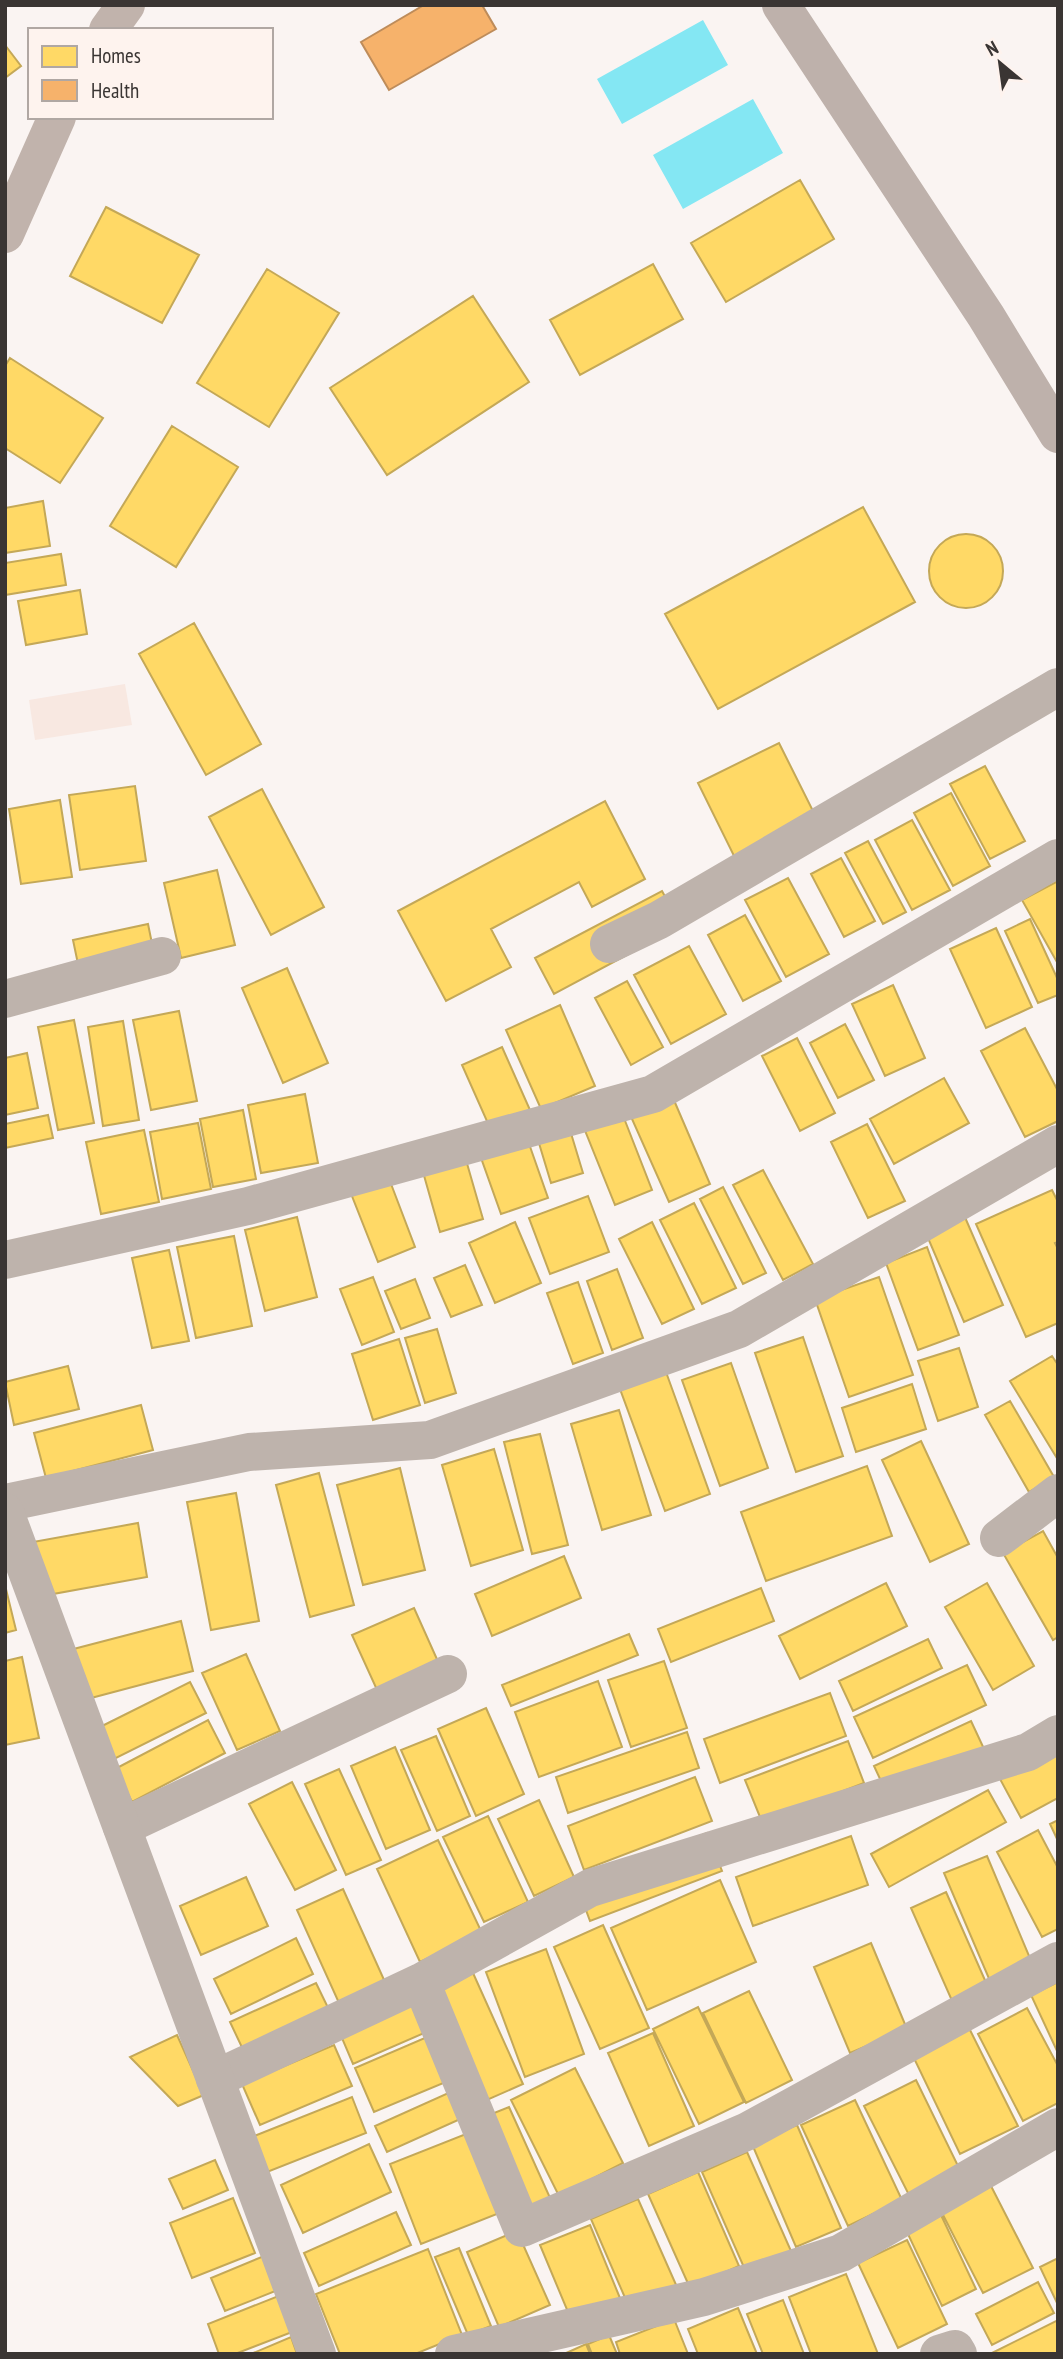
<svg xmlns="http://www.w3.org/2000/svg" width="1063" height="2359" font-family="'PT Sans Narrow',sans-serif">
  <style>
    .medical { fill: #f8e8e1 }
    .water { fill: #84e7f3 }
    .homes { fill: #ffd966; stroke: #c4a857; stroke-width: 2 }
    .health { fill: #f6b26b; stroke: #be8c5a; stroke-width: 2 }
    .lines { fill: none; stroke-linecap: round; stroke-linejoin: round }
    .minor { stroke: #beb3ac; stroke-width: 38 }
    .tertiary { stroke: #beb3ac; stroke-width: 38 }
    .secondary { stroke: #beb1ab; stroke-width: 38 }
    .primary { stroke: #c1b3ac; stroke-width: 38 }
  </style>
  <rect width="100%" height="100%" fill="#faf4f2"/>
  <!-- medical -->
  <path class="medical" d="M125,684L132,725L35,740L29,700Z"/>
  <!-- water -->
  <path class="water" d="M703,20L728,65L622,124L597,79Z
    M753,99L783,153L683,209L653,155Z"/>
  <!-- homes -->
  <path class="homes" d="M5,45L21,66L5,78Z
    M800,180L834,239L726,302L691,243Z
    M106,207L199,255L162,323L70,276Z
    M653,264L683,319L580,375L550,320Z
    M267,269L339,313L269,427L197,383Z
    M473,296L529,382L387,475L330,388Z
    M10,358L103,418L60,483L5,448V366Z
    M172,426L238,467L176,567L110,526Z
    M43,501L50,546L5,553V508Z
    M863,507L915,602L718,709L665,614Z
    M929 571a37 37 0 1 1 74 0a37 37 0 1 1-74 0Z
    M61,554L66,585L5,595V563Z
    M80,590L87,634L26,645L18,601Z
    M194,623L261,744L206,775L139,654Z
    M779,743L818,821L737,862L698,783Z
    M985,766L1025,841L990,859L950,784Z
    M135,786L146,861L80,870L69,795Z
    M262,789L324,907L271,935L209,817Z
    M951,793L990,866L953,886L914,813Z
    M60,800L72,877L21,884L9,809Z
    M605,801L645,879L592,907L579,882L491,929L511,967L446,1001L398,911Z
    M912,820L950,890L912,910L875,840Z
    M868,841L906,912L883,924L845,853Z
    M841,858L875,921L844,937L811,874Z
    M217,870L235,945L181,958L164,883Z
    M788,878L829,954L786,977L745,900Z
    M1058,881V964L1022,900Z
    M662,891L681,926L554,994L535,958Z
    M745,915L781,981L743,1001L708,935Z
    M1030,919L1058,980V995L1038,1003L1005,931Z
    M148,924L158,973L83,988L73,940Z
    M996,928L1032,1007L986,1028L950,949Z
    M689,946L726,1014L671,1044L634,975Z
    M287,968L328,1063L283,1083L242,988Z
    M627,981L663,1047L631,1065L595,998Z
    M893,985L925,1058L885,1076L852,1004Z
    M560,1005L595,1086L541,1109L506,1030Z
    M179,1011L197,1101L151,1110L133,1020Z
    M74,1020L94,1123L58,1130L38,1027Z
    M123,1021L139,1120L103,1126L88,1027Z
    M845,1024L874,1080L838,1098L810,1043Z
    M1025,1028L1058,1091V1121L1025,1137L981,1051Z
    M797,1038L835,1113L800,1131L762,1056Z
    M502,1047L530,1110L490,1128L462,1065Z
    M27,1053L38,1108L5,1115V1058Z
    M944,1078L969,1123L894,1164L870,1119Z
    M670,1091L710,1184L669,1202L628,1110Z
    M305,1094L318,1163L261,1173L248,1105Z
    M243,1110L256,1179L213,1187L200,1119Z
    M622,1113L652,1190L615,1205L584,1128Z
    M48,1115L53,1138L5,1148V1124Z
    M198,1123L211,1189L162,1199L150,1132Z
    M867,1124L905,1201L868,1218L831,1142Z
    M144,1130L159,1202L101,1214L86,1142Z
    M570,1130L583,1173L551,1183L538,1140Z
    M527,1138L548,1198L501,1214L480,1155Z
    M466,1160L483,1219L440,1232L423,1172Z
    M763,1170L813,1264L783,1280L733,1185Z
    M388,1176L415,1247L378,1262L350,1191Z
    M723,1187L766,1273L743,1284L700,1199Z
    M1052,1190L1058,1202V1242L1055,1243L1058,1249V1323L1026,1337L976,1224Z
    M588,1196L609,1252L550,1274L529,1218Z
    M694,1203L736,1288L702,1304L660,1220Z
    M964,1215L1003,1305L964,1322L925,1231Z
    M297,1217L317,1297L265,1311L245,1230Z
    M515,1222L541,1283L495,1303L469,1243Z
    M652,1222L694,1309L662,1324L619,1239Z
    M234,1236L252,1326L196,1338L177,1247Z
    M927,1247L959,1335L918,1350L886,1263Z
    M169,1250L189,1341L152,1348L132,1258Z
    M465,1265L482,1305L451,1317L434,1278Z
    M617,1269L643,1338L612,1350L587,1281Z
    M373,1277L394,1332L362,1345L340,1289Z
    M879,1277L913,1375L849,1397L815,1299Z
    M415,1279L430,1318L401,1329L385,1291Z
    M578,1282L603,1353L573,1364L547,1293Z
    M437,1329L456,1393L425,1403L405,1338Z
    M803,1337L843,1456L796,1472L755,1353Z
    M399,1339L420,1405L373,1420L352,1354Z
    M959,1348L978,1407L938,1421L918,1361Z
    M1052,1356L1058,1365V1460L1010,1381Z
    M731,1363L768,1468L720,1486L682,1380Z
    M68,1366L79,1409L14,1425L5,1382Z
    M666,1372L710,1494L665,1511L620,1389Z
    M912,1384L926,1429L856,1452L842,1408Z
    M1010,1401L1054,1477L1029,1492L985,1415Z
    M141,1405L153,1450L46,1478L34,1433Z
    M619,1410L651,1515L602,1530L571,1424Z
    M540,1434L568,1545L532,1554L504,1442Z
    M921,1441L969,1544L930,1562L882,1460Z
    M494,1449L523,1550L471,1566L442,1465Z
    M867,1466L892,1536L766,1581L741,1512Z
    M400,1468L425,1570L363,1585L337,1485Z
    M319,1473L354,1605L310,1617L276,1485Z
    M236,1493L259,1621L211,1630L187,1502Z
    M138,1523L147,1577L42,1596L33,1542Z
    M1043,1531L1058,1558V1637L1053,1640L1003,1553Z
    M564,1556L581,1598L492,1636L475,1594Z
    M886,1583L907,1626L800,1679L779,1636Z
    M987,1583L1034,1666L993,1690L945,1607Z
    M5,1585L16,1630L5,1633Z
    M761,1588L774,1621L671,1662L658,1629Z
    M414,1608L449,1686L388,1714L352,1635Z
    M181,1621L193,1671L76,1702L62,1652Z
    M629,1634L638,1655L511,1706L502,1685Z
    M928,1639L942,1668L853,1711L839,1681Z
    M246,1654L280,1731L237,1750L202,1673Z
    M22,1657L39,1738L5,1745V1661Z
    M664,1661L687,1728L631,1747L608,1680Z
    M967,1665L986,1705L873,1758L854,1717Z
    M598,1681L622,1747L539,1777L515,1712Z
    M190,1682L206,1713L114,1759L98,1728Z
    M830,1693L846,1736L720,1783L704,1739Z
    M486,1708L524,1794L476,1816L438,1729Z
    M208,1720L225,1753L132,1802L115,1769Z
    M971,1721L992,1766L895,1811L874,1766Z
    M687,1732L699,1768L568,1813L556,1777Z
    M436,1736L470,1816L437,1831L401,1750Z
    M848,1741L864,1783L762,1822L745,1780Z
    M395,1747L430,1830L386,1849L351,1766Z
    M1058,1747V1798L1021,1818L1000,1779Z
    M339,1769L381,1860L346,1875L305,1784Z
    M695,1777L712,1821L584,1870L568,1826Z
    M292,1782L336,1870L295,1890L249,1804Z
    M988,1790L1006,1822L889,1887L871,1854Z
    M539,1800L574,1877L534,1896L498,1819Z
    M488,1816L528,1902L484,1922L443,1837Z
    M1058,1820V1841L1050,1824Z
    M1038,1830L1058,1868V1929L1042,1937L997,1852Z
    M707,1833L722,1871L590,1921L576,1883Z
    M851,1836L868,1885L753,1926L736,1877Z
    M438,1840L482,1933L420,1962L377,1869Z
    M987,1856L1032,1963L990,1981L944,1873Z
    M246,1877L268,1926L201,1955L180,1906Z
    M720,1880L756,1962L647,2010L611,1928Z
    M343,1889L385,1982L339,2003L297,1910Z
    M946,1892L988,1987L953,2003L911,1908Z
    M603,1925L649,2028L600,2049L554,1947Z
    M296,1938L313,1974L231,2014L214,1979Z
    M871,1943L907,2029L850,2053L814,1967Z
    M546,1949L584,2054L525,2077L486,1972Z
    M473,1973L523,2084L480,2103L431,1991Z
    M1058,1982V2053L1031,1995Z
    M316,1983L333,2018L247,2058L230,2022Z
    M749,1991L792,2080L746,2103L703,2013Z
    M418,1998L431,2030L353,2064L339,2031Z
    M698,2007L744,2102L699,2124L653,2029Z
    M1027,2008L1058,2066V2103L1023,2121L978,2034Z
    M967,2024L1018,2126L960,2154L911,2052Z
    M653,2033L694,2126L649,2146L608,2053Z
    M434,2034L453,2079L374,2112L355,2068Z
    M177,2035L204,2095L178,2106L130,2057Z
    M334,2045L352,2086L260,2125L242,2084Z
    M575,2068L623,2163L559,2196L511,2100Z
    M916,2080L960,2170L909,2195L864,2106Z
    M455,2090L467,2116L387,2152L375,2126Z
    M352,2097L366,2133L262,2174L247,2139Z
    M855,2100L902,2200L848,2226L801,2125Z
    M509,2107L551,2200L526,2211L484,2117Z
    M797,2125L841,2228L796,2247L752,2144Z
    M471,2132L502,2212L421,2244L390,2164Z
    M369,2144L391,2192L303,2233L281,2185Z
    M747,2152L791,2251L746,2272L702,2172Z
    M215,2160L228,2190L183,2209L169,2179Z
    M698,2172L739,2266L690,2288L648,2194Z
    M991,2186L1033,2268L983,2293L941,2211Z
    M233,2198L255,2253L192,2278L170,2223Z
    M638,2199L677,2287L629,2307L591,2219Z
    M396,2212L411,2245L319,2286L304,2253Z
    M941,2215L976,2289L942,2306L907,2232Z
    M590,2225L622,2303L573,2324L540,2245Z
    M517,2231L550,2305L499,2327L467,2252Z
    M907,2240L947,2324L898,2348L858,2263Z
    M459,2248L491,2326L468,2335L435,2257Z
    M428,2249L462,2335L415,2354H340L316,2294Z
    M269,2254L283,2288L225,2311L211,2278Z
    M1058,2258V2305L1040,2267Z
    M846,2274L878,2354H811L789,2297Z
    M1038,2282L1054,2313L992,2345L976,2314Z
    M286,2293L300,2329L235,2354H219L208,2324Z
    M783,2300L804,2354H763L747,2314Z
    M738,2308L757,2354H698L688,2329Z
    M674,2319L688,2354H620L616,2342Z
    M1058,2320V2354H990Z
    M609,2335L617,2354H592L588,2344Z
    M291,2337L297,2354H251Z
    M586,2344L590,2354H564Z"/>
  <!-- health -->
  <path class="health" d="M424,5H482L496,29L389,90L361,42Z"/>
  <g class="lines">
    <!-- minor -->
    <path class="minor" d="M609,944L659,920L1058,687
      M5,999L162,956
      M5,1260L248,1206L653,1094L1058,858
      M5,1503L249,1452L430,1440L739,1329L1058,1144
      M999,1538L1058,1493
      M122,1827L448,1674
      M421,1982L590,1888L1028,1752L1058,1734
      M215,2079L421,1982L522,2228L748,2131L1058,1961
      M454,2354L704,2297L841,2253L1058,2127
      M939,2354L955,2349L958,2354"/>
    <!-- tertiary -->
    <path class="tertiary" d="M5,1512L317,2354"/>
    <!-- secondary -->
    <path class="secondary" d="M781,5L986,316L1058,434"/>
    <!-- primary -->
    <path class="primary" d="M108,30L126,5
      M5,234L57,117"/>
  </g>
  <!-- border -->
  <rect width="1063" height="2359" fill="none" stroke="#3a3533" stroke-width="14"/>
  <!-- legend -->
  <rect x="28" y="28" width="245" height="91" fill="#fef3ee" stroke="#b0a7a3" stroke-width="2"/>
  <rect x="42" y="46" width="35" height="21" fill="#ffd966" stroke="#b0a7a3" stroke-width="2"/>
  <text x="91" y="63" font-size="21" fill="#3a3533">Homes</text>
  <rect x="42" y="80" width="35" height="21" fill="#f6b26b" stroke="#b0a7a3" stroke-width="2"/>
  <text x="91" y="98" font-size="21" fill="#3a3533">Health</text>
  <!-- north arrow -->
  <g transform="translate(1000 63) rotate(331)" stroke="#fef3ee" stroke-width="5" paint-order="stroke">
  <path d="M0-5L12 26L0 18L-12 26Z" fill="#3a3533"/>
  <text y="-10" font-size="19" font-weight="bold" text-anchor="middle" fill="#3a3533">N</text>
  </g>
</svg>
